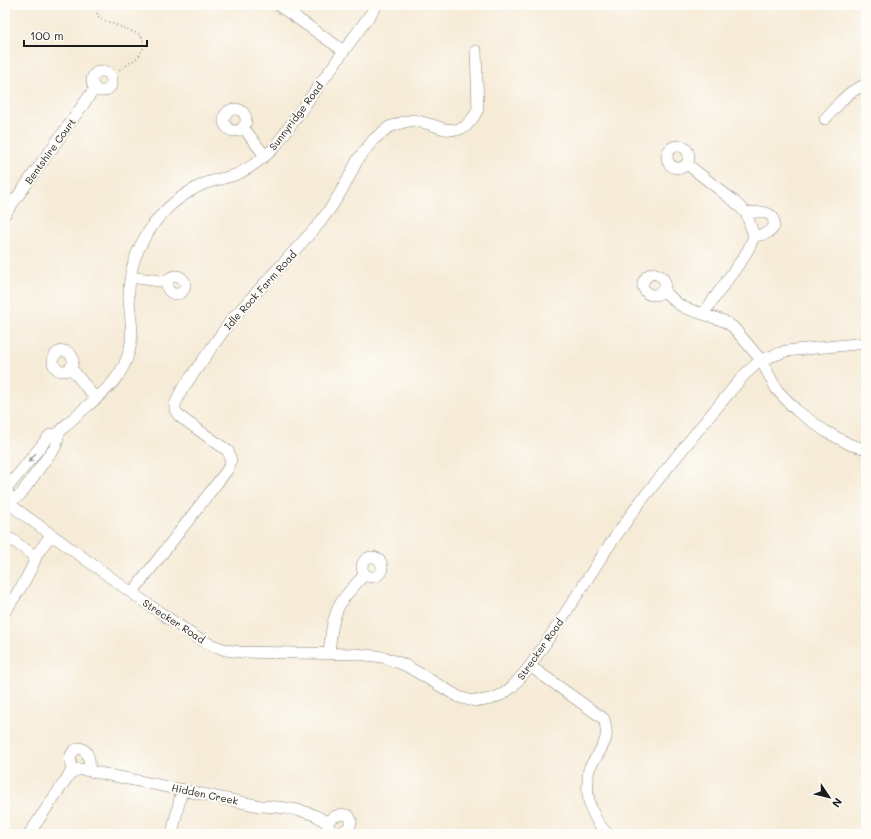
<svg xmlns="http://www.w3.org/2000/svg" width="871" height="839" font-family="Mali,sans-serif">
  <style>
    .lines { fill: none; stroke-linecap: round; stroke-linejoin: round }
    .minor-casing { stroke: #89847a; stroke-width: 12 }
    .path { stroke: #89847a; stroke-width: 1.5; stroke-dasharray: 1 3; stroke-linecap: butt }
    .minor { stroke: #fff; stroke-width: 11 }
    .oneway { fill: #999 }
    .labels { text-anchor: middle; stroke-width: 4; stroke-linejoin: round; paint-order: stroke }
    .street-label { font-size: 10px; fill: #1c1c1c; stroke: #fdfcf7 }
  </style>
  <rect width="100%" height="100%" fill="#fdfcf7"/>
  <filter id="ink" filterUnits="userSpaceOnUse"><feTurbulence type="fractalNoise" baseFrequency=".025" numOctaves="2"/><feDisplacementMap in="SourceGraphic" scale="8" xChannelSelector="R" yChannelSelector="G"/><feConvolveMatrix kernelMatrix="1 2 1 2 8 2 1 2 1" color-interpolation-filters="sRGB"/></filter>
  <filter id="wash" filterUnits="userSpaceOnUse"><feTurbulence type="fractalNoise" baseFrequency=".012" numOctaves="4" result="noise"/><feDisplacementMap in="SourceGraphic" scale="16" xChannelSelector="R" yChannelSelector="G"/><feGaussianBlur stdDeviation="0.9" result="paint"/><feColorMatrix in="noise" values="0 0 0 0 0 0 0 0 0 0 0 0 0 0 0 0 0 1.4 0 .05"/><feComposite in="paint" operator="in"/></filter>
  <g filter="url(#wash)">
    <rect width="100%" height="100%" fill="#f6ebd7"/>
  </g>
  <g filter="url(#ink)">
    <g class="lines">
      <defs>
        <path id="minor" d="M278,5L344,51
          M92 81a10 10 0 1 1 20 0a10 10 0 1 1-20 0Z
          M224 120a11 11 0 1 1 22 0a11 11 0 1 1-22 0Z
          M825,119L842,100L851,92L866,84
          M243,127L265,156
          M667 157a11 11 0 1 1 22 0a11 11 0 1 1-22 0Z
          M687,164L735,202L746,213L754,236L749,248L743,258L703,314
          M746,213C757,212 763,210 772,216C773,219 774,221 774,223C775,233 761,235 754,236
          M5,214L95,88
          M653,273C681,280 653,307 644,289C640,282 647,275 653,273Z
          M167 285a9 9 0 1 1 18 0a9 9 0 1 1-18 0Z
          M131,277L167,282
          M663,290L678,304L685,308L724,321L733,327L761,360L777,390L796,410L825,431L851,445L866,449
          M53 361a10 10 0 1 1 20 0a10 10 0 1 1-20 0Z
          M71,368L96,399
          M5,501L132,593L197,638L212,645L226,650L240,652L356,654L383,657L405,665L459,697L469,700L480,701L491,699L503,694L512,687L520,678L530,666L557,626L608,547L640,502L703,424L745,374L761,360L786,351L866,343
          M6,502C11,500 16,498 20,495C23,492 26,486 29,483C35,474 42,465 48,456C51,453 54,450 56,446C58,442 57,436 60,432C64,426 72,420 77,415C100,395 123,380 130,348C134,332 130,316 129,300C128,276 135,251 149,231C162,210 183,193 206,183C215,180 225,178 235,175C250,169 262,159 274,148L377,5
          M6,502L8,487L50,435L59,433
          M11,539L36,557
          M362 567a10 10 0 1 1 20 0a10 10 0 1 1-20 0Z
          M132,593L228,469C232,462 231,458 228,451L179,416L175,410V405L181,391L232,319L318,225L332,206L345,185L358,159L374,139L389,127L404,122L414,120L429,124L444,129L456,130L465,127L473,118L478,109L476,51
          M5,612L23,584L32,567L37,554L51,535
          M329,653C331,635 332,614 344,598C350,590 358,582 365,574
          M530,666L604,719C609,736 606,741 597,756C594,760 591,764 589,769C588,773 588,777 588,781C586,800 593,821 608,834
          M72,772C70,762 67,751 80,748C89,751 90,762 89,771
          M326,822C333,817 340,812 349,816C355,825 346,830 339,834
          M29,834L69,775L72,772L80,769L260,806C279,807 329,809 331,834
          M172,834L182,789"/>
      </defs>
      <!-- minor casing -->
      <use href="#minor" class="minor-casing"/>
      <!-- path -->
      <path class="path" d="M98,5L97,15L101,19L141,35C150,54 132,61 119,70"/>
      <!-- minor -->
      <use href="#minor" class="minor"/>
    </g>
    <!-- one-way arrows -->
    <defs><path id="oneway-solid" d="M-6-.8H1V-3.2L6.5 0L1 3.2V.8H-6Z"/></defs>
    <use class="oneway" href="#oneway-solid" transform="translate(32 458) rotate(129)"/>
  </g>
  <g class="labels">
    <!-- street labels -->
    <g class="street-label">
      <text transform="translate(296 116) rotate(-53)" y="4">Sunnyridge Road</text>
      <text transform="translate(50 151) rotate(-54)" y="4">Bentshire Court</text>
      <text transform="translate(260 290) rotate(-48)" y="4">Idle Rock Farm Road</text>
      <text transform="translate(174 621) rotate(33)" y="4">Strecker Road</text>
      <text transform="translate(540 649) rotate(-55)" y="4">Strecker Road</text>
      <text transform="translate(205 794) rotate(12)" y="4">Hidden Creek</text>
    </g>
  </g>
  <!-- margin -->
  <rect width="871" height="839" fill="none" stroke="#fdfcf7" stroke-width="20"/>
  <!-- north arrow -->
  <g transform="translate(829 797) rotate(125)" stroke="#fdfcf7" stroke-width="3" paint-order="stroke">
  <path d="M0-3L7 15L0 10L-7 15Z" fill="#1c1c1c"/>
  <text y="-6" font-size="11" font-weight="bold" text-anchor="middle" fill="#1c1c1c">N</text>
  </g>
  <!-- scale -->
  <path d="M24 40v6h123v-6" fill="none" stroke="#1c1c1c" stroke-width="2"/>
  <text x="30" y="40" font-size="12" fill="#1c1c1c" stroke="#fdfcf7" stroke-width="3" paint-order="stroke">100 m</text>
</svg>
